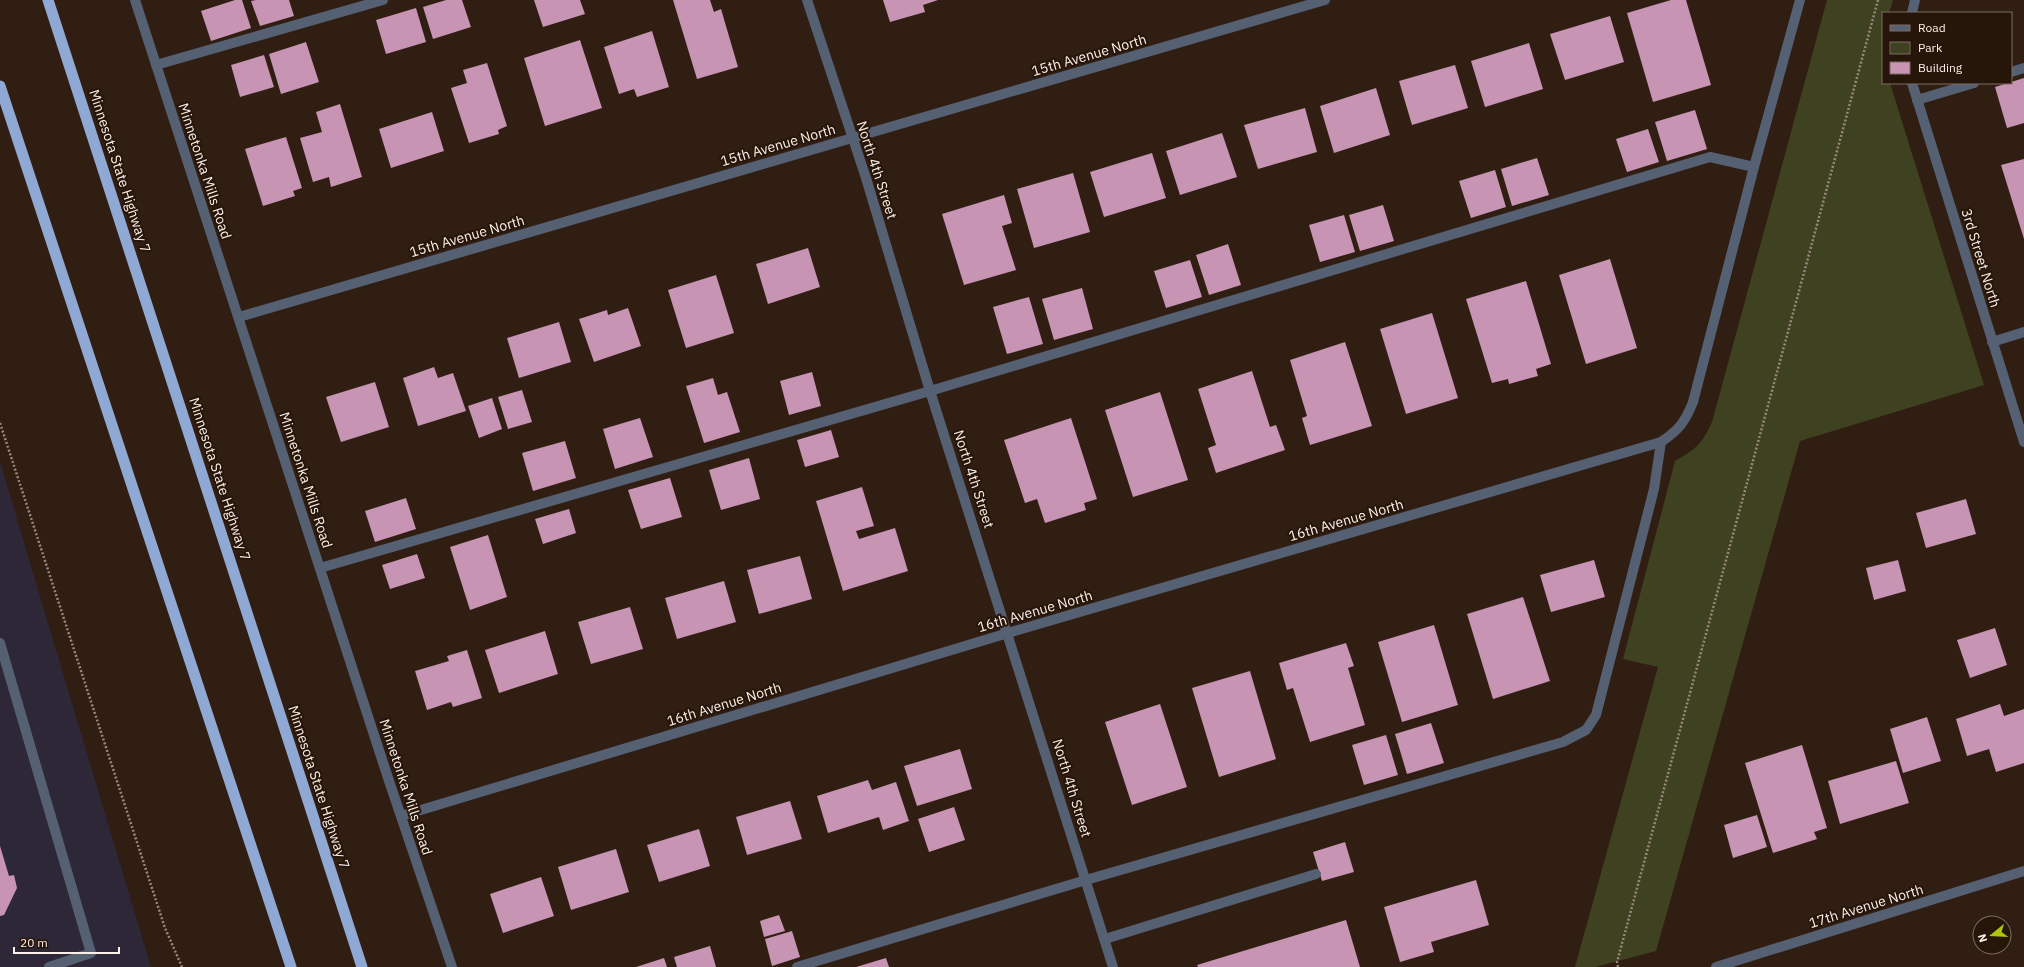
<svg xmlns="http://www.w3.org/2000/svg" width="2024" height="967" font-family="'IBM Plex Sans',sans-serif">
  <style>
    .commercial { fill: #2d2737 }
    .green { fill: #3f4220 }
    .building { fill: #c794b4 }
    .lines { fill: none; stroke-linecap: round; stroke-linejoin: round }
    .path { stroke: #98887e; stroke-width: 2.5; stroke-dasharray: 2 2; stroke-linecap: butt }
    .service { stroke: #556073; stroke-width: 10 }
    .minor { stroke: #556073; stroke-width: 10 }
    .tertiary { stroke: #556073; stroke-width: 10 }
    .trunk { stroke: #90a8d4; stroke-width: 11 }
    .labels { text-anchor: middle; stroke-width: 4; stroke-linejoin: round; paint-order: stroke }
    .street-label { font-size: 14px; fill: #fcefe7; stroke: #261509 }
  </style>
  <rect width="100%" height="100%" fill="#311e12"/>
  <!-- commercial -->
  <path class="commercial" d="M0,461L35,580L151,967H0Z"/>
  <!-- green -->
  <path class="green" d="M1827,0H1893L1889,13H1883V83H1890L1984,385L1800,441L1656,951L1595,967H1575L1658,667L1623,659L1675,461C1696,449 1702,444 1712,422Z"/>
  <!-- building -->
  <path class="building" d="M235,0H242L251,28L211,41L201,11Z
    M256,0H289L294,16L260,26L251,1Z
    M446,0H462L471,27L433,39L423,7Z
    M534,0H580L585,14L543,27Z
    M673,0H710L714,12L721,9L738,67L697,79Z
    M883,0H938L923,5L925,12L890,22Z
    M1671,0H1686L1711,85L1653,102L1627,13Z
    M416,8L426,42L386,54L376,20Z
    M1610,16L1624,62L1565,80L1550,34Z
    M652,31L669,87L637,97L634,89L619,94L604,47Z
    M580,40L602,108L545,126L524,58Z
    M306,42L319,82L281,94L269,54Z
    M1529,43L1543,89L1485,107L1471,61Z
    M264,55L274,87L240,97L231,65Z
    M487,63L507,126L498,130L499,134L469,143L451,88L467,83L463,70Z
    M1455,65L1468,108L1412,125L1399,81Z
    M2024,78V123L2007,128L1995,87Z
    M1376,88L1390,135L1334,153L1320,106Z
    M340,104L362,177L331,187L329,177L313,182L300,138L322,132L316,112Z
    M1305,108L1317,152L1258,169L1244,125Z
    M1695,110L1707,149L1667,161L1655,122Z
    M432,112L444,151L391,168L379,129Z
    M1648,129L1659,162L1627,172L1616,139Z
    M1222,133L1237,177L1180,195L1166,151Z
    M286,137L302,188L293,191L295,196L263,206L245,149Z
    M1152,153L1166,198L1104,217L1090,172Z
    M1537,158L1549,195L1512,206L1501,169Z
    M2024,159V239L2001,165Z
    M1495,170L1506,207L1471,218L1459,181Z
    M1073,173L1090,232L1034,248L1017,189Z
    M1004,195L1012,223L1002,226L1016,270L964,285L942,214Z
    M1383,205L1394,241L1360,251L1349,215Z
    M1344,215L1355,252L1320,262L1309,225Z
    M1228,244L1241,285L1209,295L1196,255Z
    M808,248L820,287L768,304L756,264Z
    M1610,259L1637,348L1586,364L1559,275Z
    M1190,260L1202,297L1166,308L1154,271Z
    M716,275L734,333L686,348L668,290Z
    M1526,281L1551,364L1536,369L1538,376L1509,384L1508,379L1492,383L1466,299Z
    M1082,288L1093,329L1054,340L1042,299Z
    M1029,297L1043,344L1007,354L993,307Z
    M628,308L641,346L594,362L579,319L607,310L608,315Z
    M1432,313L1458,398L1406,414L1380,329Z
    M559,322L571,362L519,378L507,338Z
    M1345,342L1372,426L1310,445L1302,418L1307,416L1290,360Z
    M434,367L438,378L453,373L466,411L418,426L403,378Z
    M1252,371L1270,427L1276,425L1285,450L1216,473L1208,448L1216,445L1198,389Z
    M812,372L821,406L789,415L780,381Z
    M713,378L718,395L727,392L740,432L704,443L686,386Z
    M375,382L389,427L341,442L326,397Z
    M522,390L532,422L508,429L498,397Z
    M1160,392L1188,480L1133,497L1105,410Z
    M492,398L502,429L479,438L468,406Z
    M640,418L653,457L615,469L603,429Z
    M1071,418L1097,499L1084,503L1086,510L1045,523L1037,499L1025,503L1004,440Z
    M831,430L839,457L805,467L797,440Z
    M565,441L576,478L533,491L522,453Z
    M749,458L760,499L721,510L709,470Z
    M670,478L682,517L641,529L628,490Z
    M862,487L874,526L856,531L859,539L895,528L908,571L843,591L816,501Z
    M406,498L416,529L375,542L365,511Z
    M1966,499L1976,534L1926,548L1916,513Z
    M569,509L576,533L543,544L535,519Z
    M488,535L507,597L470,610L450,547Z
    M417,554L425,578L390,589L382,565Z
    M800,556L812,599L759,614L747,570Z
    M1594,560L1605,597L1551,612L1540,575Z
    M1898,560L1906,591L1874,600L1866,568Z
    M724,581L736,622L677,639L665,598Z
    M1523,597L1550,681L1493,699L1467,614Z
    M630,607L643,649L591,664L578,622Z
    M1434,625L1458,705L1402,722L1378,642Z
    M1995,628L2007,665L1970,678L1957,640Z
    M545,631L558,674L499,693L485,650Z
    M1346,643L1354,666L1348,668L1365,725L1310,742L1293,688L1287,690L1279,663Z
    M467,650L482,698L453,707L451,702L427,710L415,671L449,661L447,656Z
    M1250,671L1276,759L1219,777L1192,688Z
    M1160,704L1187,787L1132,805L1105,722Z
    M2000,704L2004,716L2024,709V763L1996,772L1989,749L1967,756L1956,719Z
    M1927,717L1941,761L1903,773L1890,729Z
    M1431,723L1444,763L1407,774L1395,734Z
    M1386,735L1398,775L1364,785L1352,745Z
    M1802,745L1827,828L1814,832L1817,839L1773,853L1745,763Z
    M960,749L972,789L917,806L904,766Z
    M1896,761L1909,803L1840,824L1828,781Z
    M868,780L872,790L896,782L909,821L883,830L879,817L828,833L817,796Z
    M790,801L802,839L747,855L736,817Z
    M954,807L965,840L929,852L918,819Z
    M1757,815L1767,847L1733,858L1724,825Z
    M699,829L710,866L659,882L647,845Z
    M1345,842L1354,872L1322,881L1313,852Z
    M0,846L9,876L14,875L17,888L4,915L0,916Z
    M616,849L629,892L571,910L558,867Z
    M541,877L554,916L503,933L490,894Z
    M1476,880L1489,925L1431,942L1434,952L1400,962L1384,907Z
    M779,915L785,931L764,937L760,921Z
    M1346,920L1360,967H1198L1197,965Z
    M792,931L800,957L772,966L765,939Z
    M710,946L716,967H677L674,957Z
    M664,958L667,967H636Z
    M886,958L889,967H856Z"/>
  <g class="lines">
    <!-- path -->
    <path class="path" d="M0,423L165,928L182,967
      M1618,967L1617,962L1878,0"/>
    <!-- service -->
    <path class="service" d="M156,65L383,0
      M2011,72L2024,68
      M1917,100L1974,83
      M320,568L930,391L1710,157L1754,167
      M0,643L91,953L49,967
      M1105,939L1316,874
      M797,967L1086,880L1563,742L1586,730L1596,715L1654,489L1661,442"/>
    <!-- minor -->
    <path class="minor" d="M135,0L389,781L452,967
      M1912,13L1915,0
      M1912,83L2024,442
      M239,317L1325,0
      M1992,342L2024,332
      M401,816L1008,633L1661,442C1679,430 1685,422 1693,402L1754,167L1800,0"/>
    <!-- tertiary -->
    <path class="tertiary" d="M807,0L866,178L930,391L1113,967
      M1716,967L2024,871"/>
    <!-- trunk -->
    <path class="trunk" d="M48,0L362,967
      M0,86L291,967"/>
  </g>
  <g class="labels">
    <!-- street labels -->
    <g class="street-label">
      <text transform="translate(1089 55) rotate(-16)" y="5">15th Avenue North</text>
      <text transform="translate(778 145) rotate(-16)" y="5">15th Avenue North</text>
      <text transform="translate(877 170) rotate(72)" y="5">North 4th Street</text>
      <text transform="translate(120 171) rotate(72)" y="5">Minnesota State Highway 7</text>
      <text transform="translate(205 171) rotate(72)" y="5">Minnetonka Mills Road</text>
      <text transform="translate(467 236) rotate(-16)" y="5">15th Avenue North</text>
      <text transform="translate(1981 258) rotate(73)" y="5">3rd Street North</text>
      <text transform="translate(220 479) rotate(72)" y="5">Minnesota State Highway 7</text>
      <text transform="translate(974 479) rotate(72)" y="5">North 4th Street</text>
      <text transform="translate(306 480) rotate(72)" y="5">Minnetonka Mills Road</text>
      <text transform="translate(1346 520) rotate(-16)" y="5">16th Avenue North</text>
      <text transform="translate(1035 611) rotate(-16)" y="5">16th Avenue North</text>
      <text transform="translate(724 704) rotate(-17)" y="5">16th Avenue North</text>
      <text transform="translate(319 787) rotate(72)" y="5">Minnesota State Highway 7</text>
      <text transform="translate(406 787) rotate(72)" y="5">Minnetonka Mills Road</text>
      <text transform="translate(1072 788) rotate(73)" y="5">North 4th Street</text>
      <text transform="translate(1866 906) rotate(-17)" y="5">17th Avenue North</text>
    </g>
  </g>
  <!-- legend -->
  <rect x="1882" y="12" width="130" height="72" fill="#261509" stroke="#7c6c62"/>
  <rect x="1890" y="25" width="20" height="6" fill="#556073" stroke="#7c6c62"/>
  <text x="1918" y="32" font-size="12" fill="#fcefe7">Road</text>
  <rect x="1890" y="42" width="20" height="12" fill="#3f4220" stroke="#7c6c62"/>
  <text x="1918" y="52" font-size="12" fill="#fcefe7">Park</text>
  <rect x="1890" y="62" width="20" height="12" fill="#c794b4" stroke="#7c6c62"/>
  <text x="1918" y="72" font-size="12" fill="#fcefe7">Building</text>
  <!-- north arrow -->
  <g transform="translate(1992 935) rotate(252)"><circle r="19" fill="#261509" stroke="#7c6c62"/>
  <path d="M0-3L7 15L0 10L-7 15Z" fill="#aec60b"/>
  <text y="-6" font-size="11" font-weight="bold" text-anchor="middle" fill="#fcefe7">N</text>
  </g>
  <!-- scale -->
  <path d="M14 947v6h105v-6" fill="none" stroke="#fcefe7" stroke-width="2"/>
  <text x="20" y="947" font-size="12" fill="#fcefe7" stroke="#261509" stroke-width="3" paint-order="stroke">20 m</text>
</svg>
